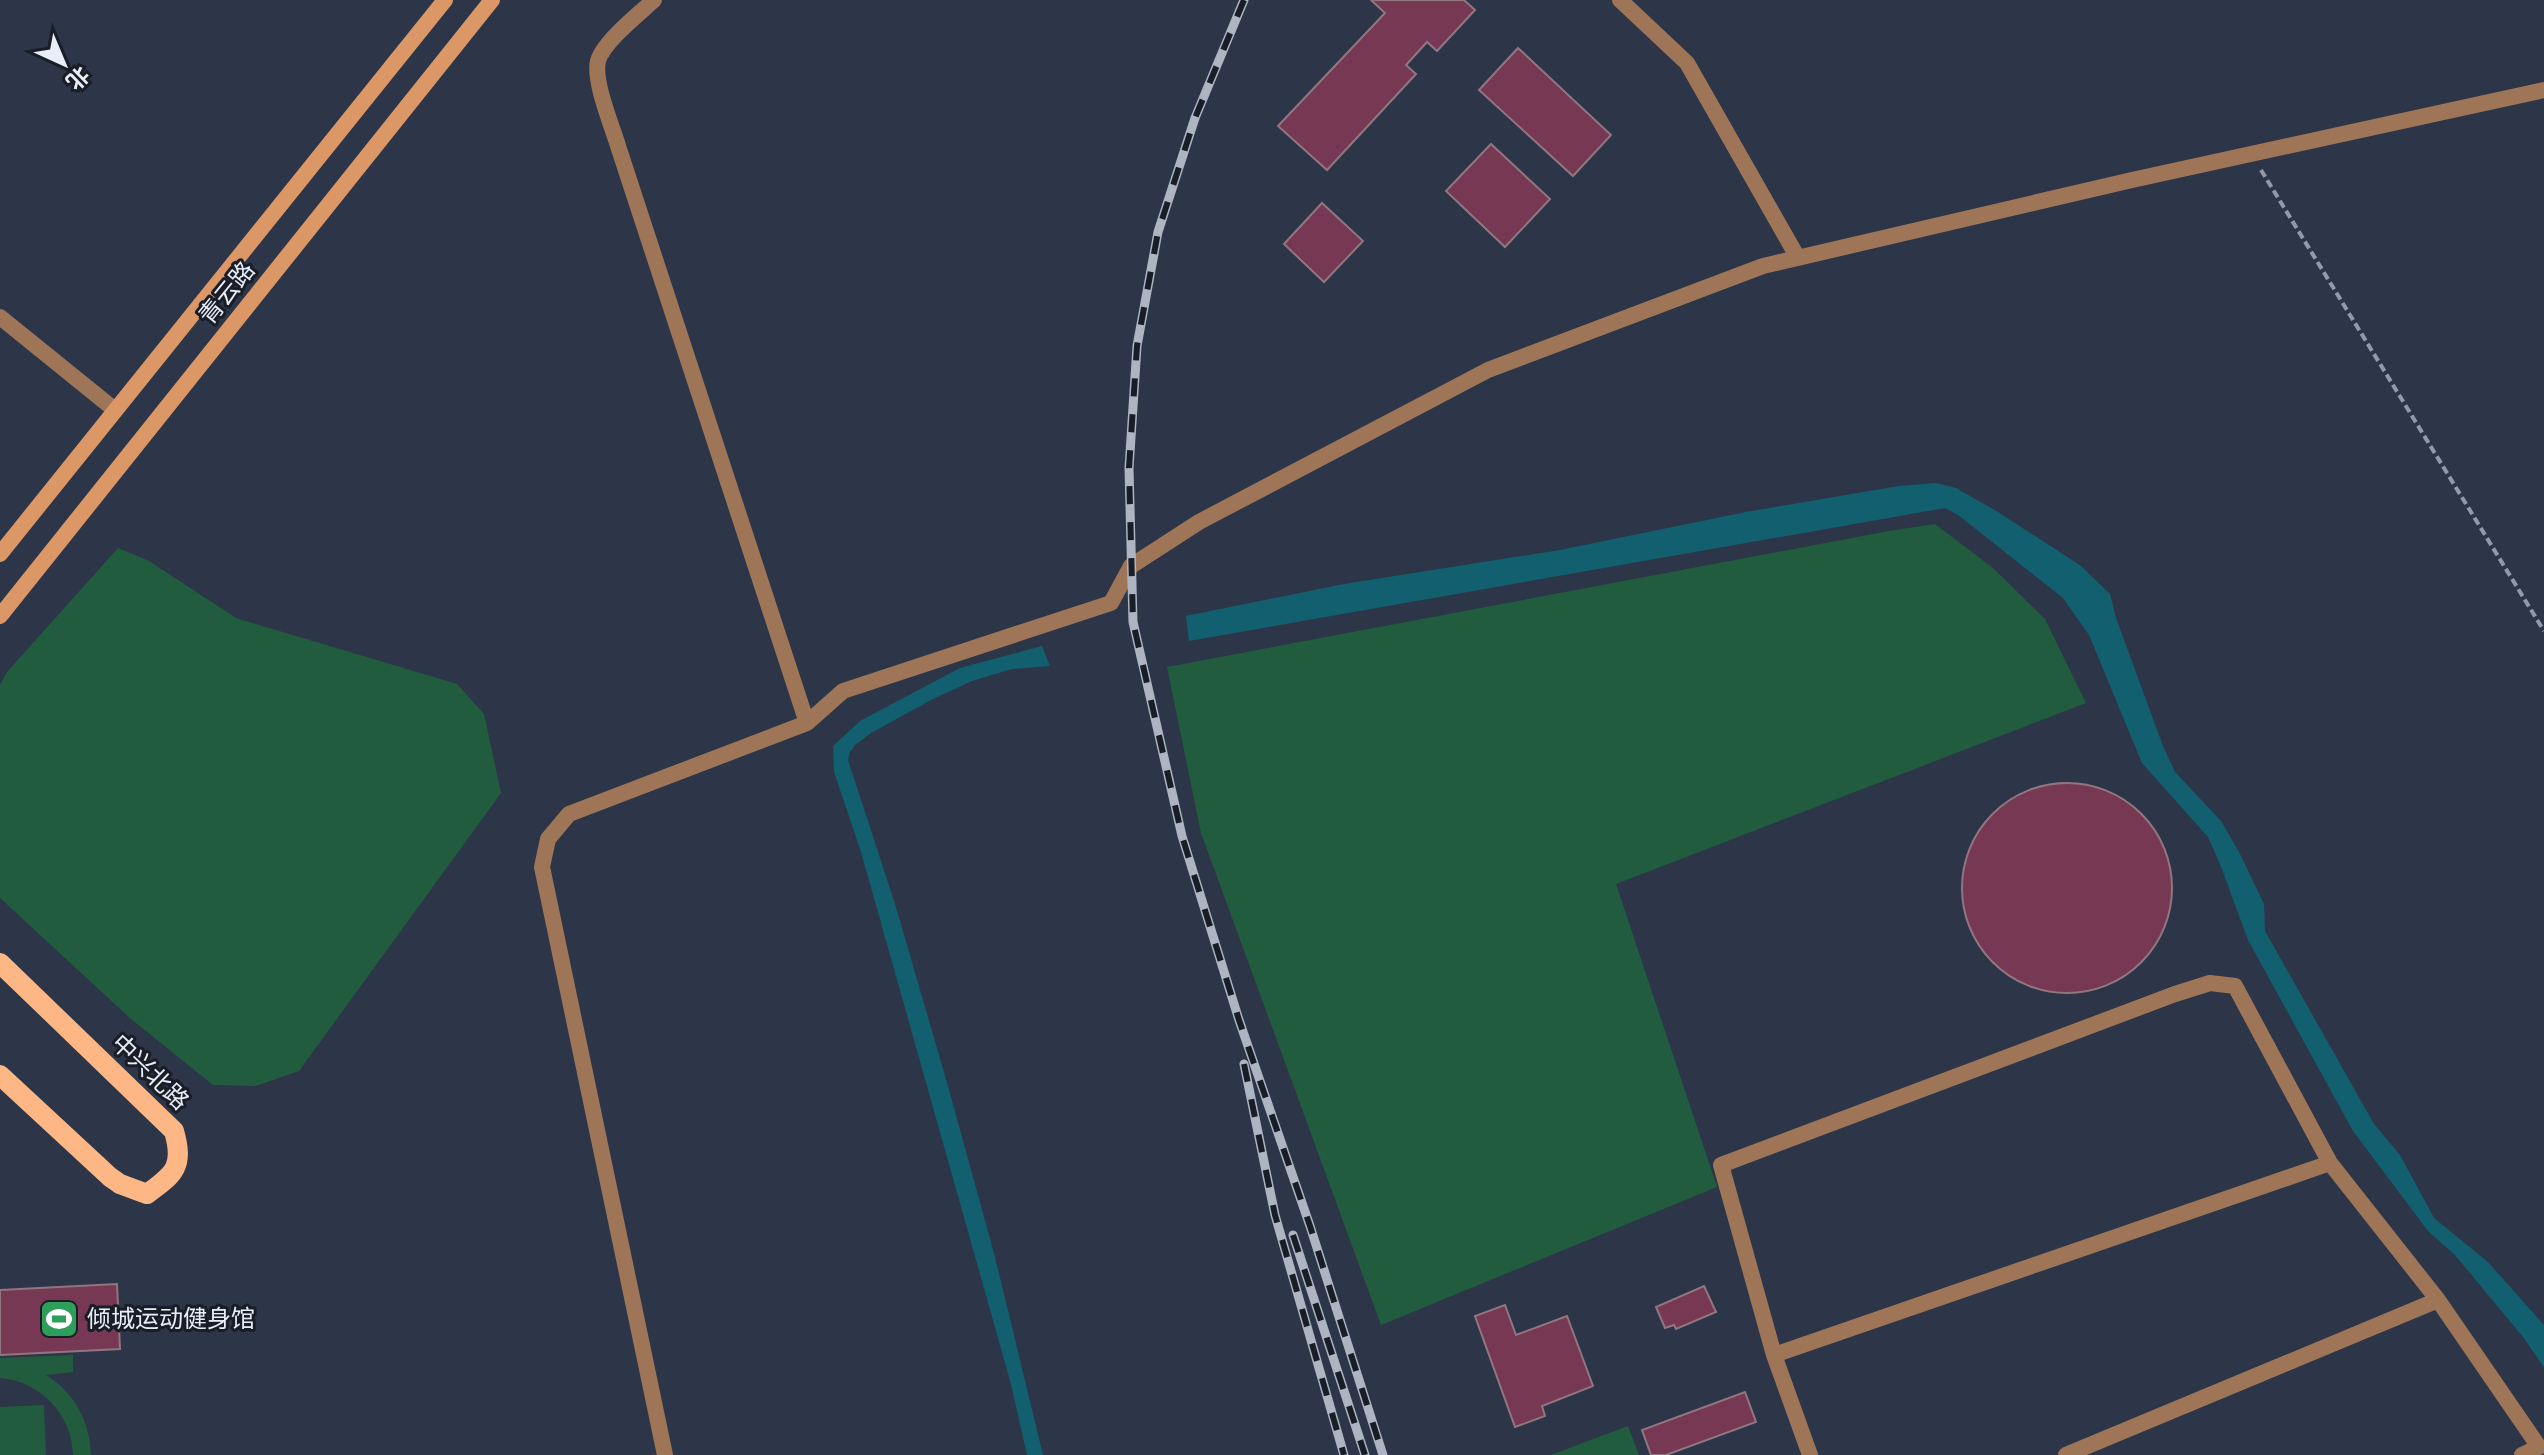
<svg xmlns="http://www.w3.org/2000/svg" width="2544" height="1455" font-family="'Noto Sans','Noto Sans SC',sans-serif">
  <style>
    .green { fill: #225c3f }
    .water { fill: #12606f }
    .building { fill: #763852; stroke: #91767f; stroke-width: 2 }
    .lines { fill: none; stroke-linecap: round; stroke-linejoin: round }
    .path { stroke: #919aa8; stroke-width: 4; stroke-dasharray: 8 4; stroke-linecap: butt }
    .street { stroke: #9f7557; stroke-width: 16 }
    .secondary { stroke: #db9766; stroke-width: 16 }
    .primary { stroke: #fcb785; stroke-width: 20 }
    .rail-casing { stroke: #adb5c3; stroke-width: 9 }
    .rail { stroke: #191d26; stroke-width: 6; stroke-dasharray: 18; stroke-linecap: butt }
    .labels { text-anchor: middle; stroke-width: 6; stroke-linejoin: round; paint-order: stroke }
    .street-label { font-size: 24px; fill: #e7eefa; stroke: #191d26 }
    .poi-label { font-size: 24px; fill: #e7eefa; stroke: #191d26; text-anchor: start }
  </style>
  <rect width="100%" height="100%" fill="#2c3648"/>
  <!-- green -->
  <path class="green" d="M1935,524L1993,568L2045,619L2086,703L1616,884L1717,1187L1381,1325L1201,833L1167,667L1889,531Z
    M118,548L149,561L236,618L457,684L484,714L501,793L299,1071L256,1086L213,1085L131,1019L0,898V685L7,672Z
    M73,1355V1372L46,1375C75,1393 90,1422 91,1455H73C72,1415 41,1381 0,1378V1358Z
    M44,1405L46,1455H0V1407Z
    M1628,1426L1639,1455H1551Z"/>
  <!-- water -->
  <path class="water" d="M1936,483L1956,488L1998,512L2081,566L2110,594L2116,618L2163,746L2175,772L2221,821L2239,852L2264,904L2265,931L2374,1124L2400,1155L2434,1218L2488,1262L2544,1325V1367L2523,1337L2455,1255L2428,1231L2353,1131L2248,940L2220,864L2208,837L2142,763L2089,635L2063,598L1958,515L1945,508L1189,641L1186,616L1344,584L1560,550L1746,512L1899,486Z
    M1042,646L1050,666L1012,669L972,681L931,700L871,733L855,745L850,752L848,760L895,904L948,1086L995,1257L1043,1455H1027L1011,1384L861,852L834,772L833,746L860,721L960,668Z"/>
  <!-- building -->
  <path class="building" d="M1371,0H1464L1475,10L1437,51L1427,42L1406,65L1416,74L1327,170L1278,126L1385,13Z
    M1518,48L1611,135L1573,176L1479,90Z
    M1491,144L1550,199L1505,247L1446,191Z
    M1322,203L1363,241L1324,282L1284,244Z
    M1962 888a105 105 0 1 1 210 0a105 105 0 1 1-210 0Z
    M117,1284L120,1349L0,1355V1290Z
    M1704,1286L1716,1312L1676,1329L1674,1325L1665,1328L1656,1307Z
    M1505,1305L1516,1335L1567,1316L1593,1386L1542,1406L1545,1416L1515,1427L1475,1316Z
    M1745,1392L1756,1422L1666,1455H1651L1642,1430Z"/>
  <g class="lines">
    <!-- path -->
    <path class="path" d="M2261,170L2544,631"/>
    <!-- street -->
    <path class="street" d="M654,0C639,14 603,42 598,61C593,82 613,128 619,149L807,723L569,814L548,839L542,867L665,1455
      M1620,0L1687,63L1798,258
      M0,317L115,410
      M807,723L843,691L1111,603L1131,566L1199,522L1488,370L1763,266L2132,180L2544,90
      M2438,1300L2539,1447L2522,1455
      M1774,1355L2330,1163L2438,1300L2066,1455
      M1810,1455L1774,1355L1721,1165L2175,994L2210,983L2235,986L2330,1163"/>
    <!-- secondary -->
    <path class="secondary" d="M0,554L445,0
      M0,616L492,0"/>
    <!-- primary -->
    <path class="primary" d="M0,963L174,1131C184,1166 175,1174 147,1194L120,1184L110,1177L0,1075"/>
    <defs>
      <path id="rail" d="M1244,0L1195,118L1158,232L1137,346L1129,468L1133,622L1182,836L1239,1020L1310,1226L1383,1455
        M1244,1064L1275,1215L1344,1455
        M1293,1235L1365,1455"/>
    </defs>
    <!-- rail casing -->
    <use href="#rail" class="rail-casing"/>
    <!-- rail -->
    <use href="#rail" class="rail"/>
  </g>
  <!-- icons -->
  <defs>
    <symbol id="stadium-square" viewBox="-11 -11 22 22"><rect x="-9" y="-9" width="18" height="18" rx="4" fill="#2e9e5b" stroke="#191d26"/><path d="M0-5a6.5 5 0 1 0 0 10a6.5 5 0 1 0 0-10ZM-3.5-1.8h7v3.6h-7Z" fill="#fff"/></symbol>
  </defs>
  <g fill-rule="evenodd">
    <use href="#stadium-square" x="37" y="1297" width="44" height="44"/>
  </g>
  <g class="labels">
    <!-- street labels -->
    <g class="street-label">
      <text transform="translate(227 293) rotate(-51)" y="8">青云路</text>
      <text transform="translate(150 1072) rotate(44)" y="8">中兴北路</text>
    </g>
    <!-- poi labels -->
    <g class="poi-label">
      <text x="87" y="1327">倾城运动健身馆</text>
    </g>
  </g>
  <!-- north arrow -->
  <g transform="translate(64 64) rotate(136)" stroke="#191d26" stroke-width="6" paint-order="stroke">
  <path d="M0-6L14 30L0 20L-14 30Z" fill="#e7eefa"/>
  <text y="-12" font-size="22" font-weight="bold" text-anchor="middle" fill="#e7eefa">北</text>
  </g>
</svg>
